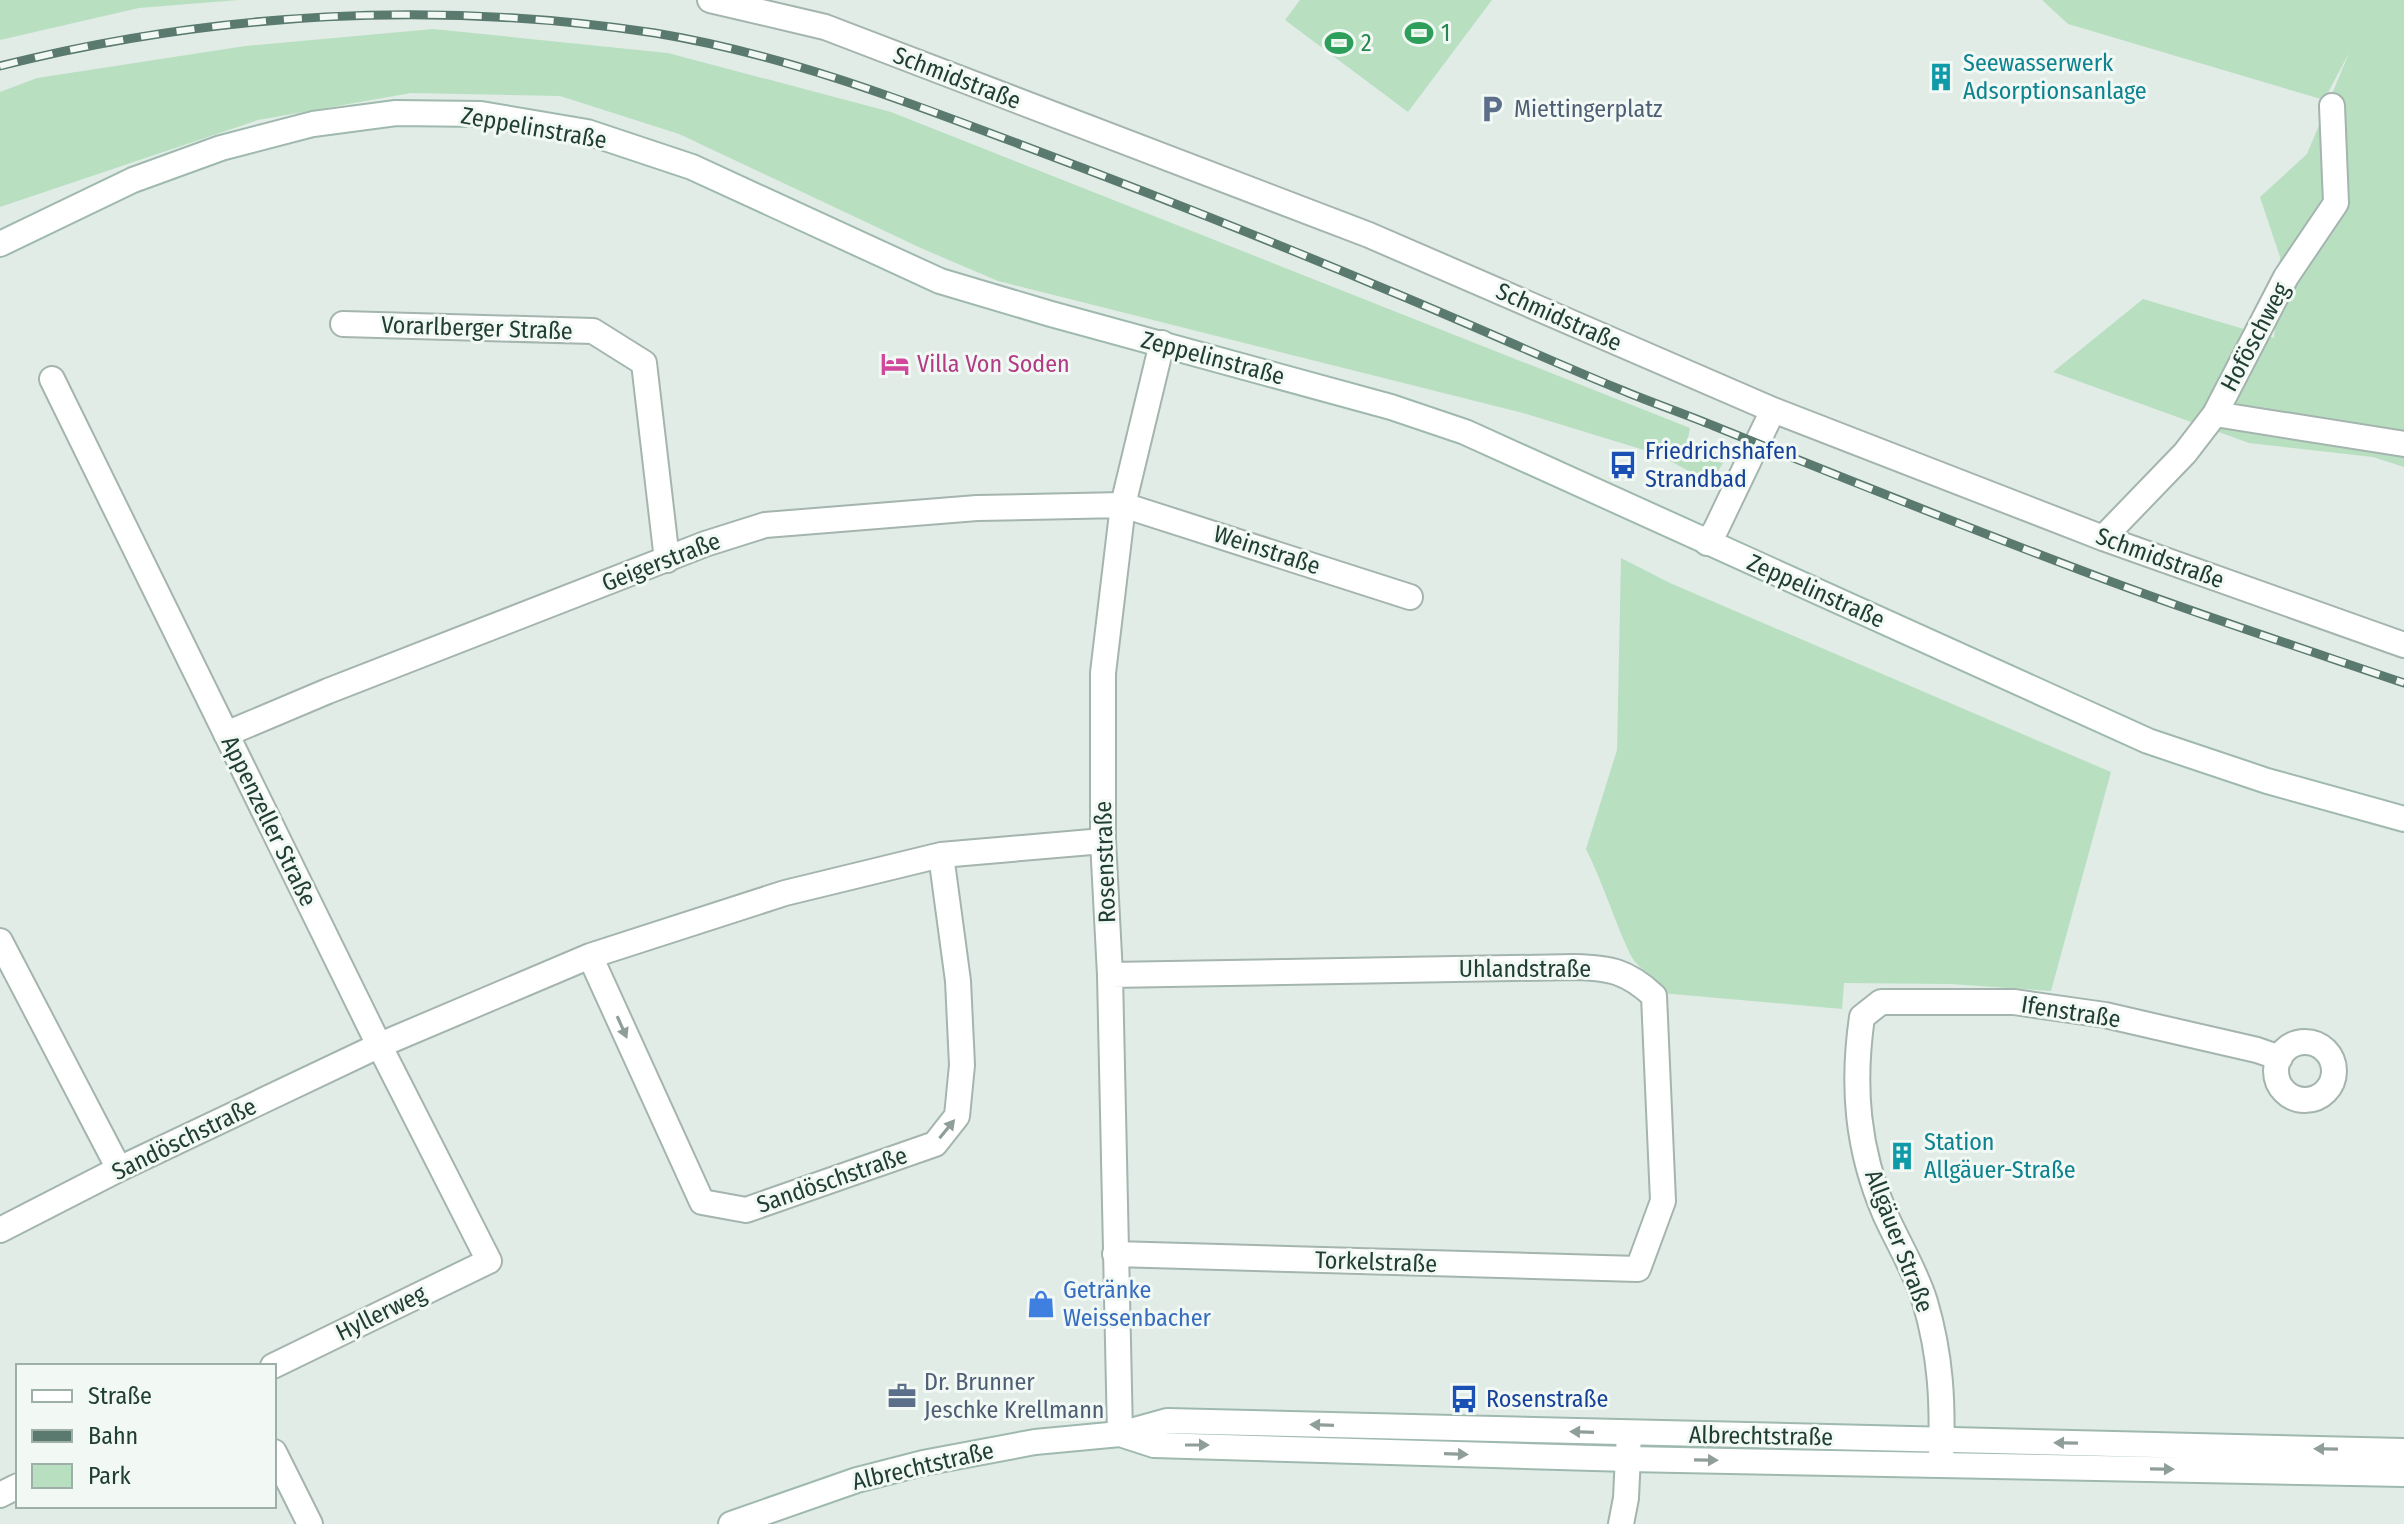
<svg xmlns="http://www.w3.org/2000/svg" width="2404" height="1524" font-family="'Fira Sans Condensed',sans-serif">
  <style>
    .green { fill: #b9dfc1 }
    .lines { fill: none; stroke-linecap: round; stroke-linejoin: round }
    .street-casing { stroke: #a4b4ae; stroke-width: 28 }
    .secondary-casing { stroke: #9fb9ae; stroke-width: 28 }
    .street { stroke: #fff; stroke-width: 24 }
    .secondary { stroke: #fff; stroke-width: 24 }
    .rail-casing { stroke: #5b7a6f; stroke-width: 9 }
    .rail { stroke: #f2f9f5; stroke-width: 6; stroke-dasharray: 18; stroke-linecap: butt }
    .oneway { fill: #909e9a }
    .labels { text-anchor: middle; stroke-width: 6; stroke-linejoin: round; paint-order: stroke }
    .leisure-label { font-size: 24px; fill: #27864d; stroke: #f2f9f5; text-anchor: start }
    .culture-label { font-size: 24px; fill: #0d838f; stroke: #f2f9f5; text-anchor: start }
    .street-label { font-size: 24px; fill: #213e34; stroke: #f2f9f5 }
    .service-label { font-size: 24px; fill: #4e5e75; stroke: #f2f9f5; text-anchor: start }
    .hotel-label { font-size: 24px; fill: #b23c85; stroke: #f2f9f5; text-anchor: start }
    .transit-label { font-size: 24px; fill: #164399; stroke: #f2f9f5; text-anchor: start }
    .shop-label { font-size: 24px; fill: #366cbe; stroke: #f2f9f5; text-anchor: start }
  </style>
  <rect width="100%" height="100%" fill="#e1ece7"/>
  <!-- green -->
  <path class="green" d="M0,0H239L139,8L0,40Z
    M1300,0H1492L1408,112L1285,20Z
    M2042,0H2404V467L2373,457L2249,443L2053,372L2143,299L2274,338L2280,257L2260,197L2307,154L2349,53L2324,100L2068,24Z
    M433,29L668,53L891,112L1690,428L1685,453L1723,463L1711,483L1657,454L1523,413L998,281L923,249L679,134L560,96L411,93L258,120L0,207V92L37,78L245,46Z
    M1621,558L1670,583L2111,772L2051,991L1950,984L1844,983L1842,1009L1661,993C1652,974 1637,968 1630,954C1614,920 1603,883 1586,849L1617,750Z"/>
  <g class="lines">
    <defs>
      <path id="street" d="M710,0L825,27L1369,235L1773,410L2103,538L2404,645
        M343,324L593,331L644,363L667,560
        M52,379L373,1033L489,1261L273,1366
        M2215,414L2404,444
        M2103,538L2185,453L2215,414L2286,277L2336,203L2332,106
        M1707,543L1716,529L1773,410
        M226,734L328,691L705,544L765,525L977,508L1123,505L1410,597
        M0,941L119,1169
        M590,956L702,1202L746,1210L935,1144L957,1116L962,1065L958,981L941,855
        M1110,975L1575,967C1610,968 1627,971 1654,996L1663,1201L1638,1269L1115,1254
        M2276 1071a29 29 0 1 1 58 0a29 29 0 1 1-58 0Z
        M0,1230L119,1169L380,1045L590,956L785,893L941,855L1103,841
        M1120,1434L1110,975L1103,841V673L1123,505L1162,343
        M274,1452L310,1524
        M1941,1459C1943,1403 1941,1356 1925,1302C1916,1272 1898,1243 1885,1214C1857,1149 1852,1086 1862,1017L1881,1002H2014L2105,1015L2257,1050L2280,1058
        M0,1495L18,1486
        M1621,1524L1626,1498L1629,1433"/>
      <path id="secondary" d="M0,244L133,180L221,148L313,124L396,113L481,114L587,132L692,167L940,281L1051,314L1391,407L1465,432L2148,741L2267,781L2404,819
        M1120,1434L1154,1445L1628,1459L2404,1474
        M731,1524L857,1480L923,1463L1035,1442L1120,1434L1167,1421L2404,1451"/>
    </defs>
    <!-- street casing -->
    <use href="#street" class="street-casing"/>
    <!-- secondary casing -->
    <use href="#secondary" class="secondary-casing"/>
    <!-- street -->
    <use href="#street" class="street"/>
    <!-- secondary -->
    <use href="#secondary" class="secondary"/>
    <defs>
      <path id="rail" d="M0,66C214,12 437,0 655,33C782,54 900,99 1019,144C1142,190 1264,238 1385,289C1463,321 1541,357 1619,389C1650,402 1682,413 1714,426C1843,478 1973,530 2104,579C2203,616 2304,649 2404,683"/>
    </defs>
    <!-- rail casing -->
    <use href="#rail" class="rail-casing"/>
    <!-- rail -->
    <use href="#rail" class="rail"/>
  </g>
  <!-- one-way arrows -->
  <defs><path id="oneway-solid" d="M-6-.8H1V-3.2L6.5 0L1 3.2V.8H-6Z" transform="scale(2)"/></defs>
  <g class="oneway">
    <use href="#oneway-solid" transform="translate(622 1027) rotate(66)"/>
    <use href="#oneway-solid" transform="translate(947 1129) rotate(-51)"/>
    <use href="#oneway-solid" transform="translate(1322 1425) rotate(-178)"/>
    <use href="#oneway-solid" transform="translate(1582 1432) rotate(-178)"/>
    <use href="#oneway-solid" transform="translate(2066 1443) rotate(-179)"/>
    <use href="#oneway-solid" transform="translate(1197 1445)"/>
    <use href="#oneway-solid" transform="translate(2326 1449) rotate(-179)"/>
    <use href="#oneway-solid" transform="translate(1456 1454) rotate(2)"/>
    <use href="#oneway-solid" transform="translate(1706 1460) rotate(1)"/>
    <use href="#oneway-solid" transform="translate(2162 1469) rotate(1)"/>
  </g>
  <!-- icons -->
  <defs>
    <symbol id="stadium-bare" viewBox="-9 -9 18 18"><path d="M0-5a6.5 5 0 1 0 0 10a6.5 5 0 1 0 0-10ZM-3.5-1.8h7v3.6h-7Z" fill="#2e9e5b" stroke="#f2f9f5" stroke-width="2.5" paint-order="stroke"/></symbol>
    <symbol id="building-bare" viewBox="-9 -9 18 18"><path d="M-4-6H4V6H1V3H-1V6H-4ZM-2.5-4.3h1.7v1.8h-1.7ZM.8-4.3h1.7v1.8H.8ZM-2.5-1h1.7V.8h-1.7ZM.8-1h1.7V.8H.8Z" fill="#0f9aa8" stroke="#f2f9f5" stroke-width="2.5" paint-order="stroke"/></symbol>
    <symbol id="parking-bare" viewBox="-9 -9 18 18"><path d="M-3.5-5.5H1a3.5 3.5 0 0 1 0 7H-1V5.5H-3.5ZM-1-3.4V-.6H.8a1.4 1.4 0 0 0 0-2.8Z" fill="#5c6f8a" stroke="#f2f9f5" stroke-width="2.5" paint-order="stroke"/></symbol>
    <symbol id="hotel-bare" viewBox="-9 -9 18 18"><path d="M-6-4.5h1.5V1H6V5H4.5V3h-9V5H-6ZM-4 0a1.8 1.8 0 1 1 3.6 0ZM.5 0V-2.5h3Q6-2.5 6 0Z" fill="#d1479c" stroke="#f2f9f5" stroke-width="2.5" paint-order="stroke"/></symbol>
    <symbol id="bus-bare" viewBox="-9 -9 18 18"><path d="M-5-6H5V4H4V6H2V4H-2V6H-4V4H-5ZM-3.5-4V0h7V-4ZM-3.5 1.2v1.5H-2V1.2ZM2 1.2v1.5H3.5V1.2Z" fill="#1a4fb4" stroke="#f2f9f5" stroke-width="2.5" paint-order="stroke"/></symbol>
    <symbol id="shop-bare" viewBox="-9 -9 18 18"><path d="M-5-2.5h2.3a2.7 3.5 0 0 1 5.4 0H5L5.5 6h-11ZM-1.5-2.5h3a1.5 2.3 0 0 0-3 0Z" fill="#3f7fe0" stroke="#f2f9f5" stroke-width="2.5" paint-order="stroke"/></symbol>
    <symbol id="office-bare" viewBox="-9 -9 18 18"><path d="M-6-3h4V-5.5h4V-3h4V5H-6ZM-1-4.5V-3h2v-1.5ZM-6 0V1H6V0Z" fill="#5c6f8a" stroke="#f2f9f5" stroke-width="2.5" paint-order="stroke"/></symbol>
  </defs>
  <g fill-rule="evenodd">
    <use href="#stadium-bare" x="1399" y="13" width="40" height="40"/>
    <use href="#stadium-bare" x="1319" y="23" width="40" height="40"/>
    <use href="#building-bare" x="1921" y="57" width="40" height="40"/>
    <use href="#parking-bare" x="1472" y="89" width="40" height="40"/>
    <use href="#hotel-bare" x="875" y="344" width="40" height="40"/>
    <use href="#bus-bare" x="1603" y="445" width="40" height="40"/>
    <use href="#building-bare" x="1882" y="1136" width="40" height="40"/>
    <use href="#shop-bare" x="1021" y="1284" width="40" height="40"/>
    <use href="#office-bare" x="882" y="1376" width="40" height="40"/>
    <use href="#bus-bare" x="1444" y="1379" width="40" height="40"/>
  </g>
  <g class="labels">
    <!-- leisure labels -->
    <g class="leisure-label">
      <text x="1441" y="41">1</text>
      <text x="1361" y="51">2</text>
    </g>
    <!-- culture labels -->
    <g class="culture-label">
      <text x="1963" y="71">Seewasserwerk<tspan x="1963" dy="28">Adsorptionsanlage</tspan></text>
      <text x="1924" y="1150">Station<tspan x="1924" dy="28">Allgäuer-Straße</tspan></text>
    </g>
    <!-- street labels -->
    <g class="street-label">
      <text transform="translate(957 78) rotate(21)" y="8">Schmidstraße</text>
      <text transform="translate(534 128) rotate(10)" y="8">Zeppelinstraße</text>
      <text transform="translate(1559 317) rotate(24)" y="8">Schmidstraße</text>
      <text transform="translate(477 328) rotate(2)" y="8">Vorarlberger Straße</text>
      <text transform="translate(2255 337) rotate(-62)" y="8">Hoföschweg</text>
      <text transform="translate(1213 358) rotate(15)" y="8">Zeppelinstraße</text>
      <text transform="translate(1267 550) rotate(18)" y="8">Weinstraße</text>
      <text transform="translate(2160 558) rotate(20)" y="8">Schmidstraße</text>
      <text transform="translate(661 562) rotate(-21)" y="8">Geigerstraße</text>
      <text transform="translate(1816 591) rotate(24)" y="8">Zeppelinstraße</text>
      <text transform="translate(269 821) rotate(64)" y="8">Appenzeller Straße</text>
      <text transform="translate(1105 862) rotate(-92)" y="8">Rosenstraße</text>
      <text x="1525" y="977">Uhlandstraße</text>
      <text transform="translate(2071 1012) rotate(9)" y="8">Ifenstraße</text>
      <text transform="translate(184 1139) rotate(-26)" y="8">Sandöschstraße</text>
      <text transform="translate(832 1180) rotate(-19)" y="8">Sandöschstraße</text>
      <text transform="translate(1899 1241) rotate(69)" y="8">Allgäuer Straße</text>
      <text transform="translate(1376 1262) rotate(2)" y="8">Torkelstraße</text>
      <text transform="translate(381 1313) rotate(-26)" y="8">Hyllerweg</text>
      <text transform="translate(1761 1436) rotate(1)" y="8">Albrechtstraße</text>
      <text transform="translate(923 1466) rotate(-13)" y="8">Albrechtstraße</text>
    </g>
    <!-- service labels -->
    <g class="service-label">
      <text x="1514" y="117">Miettingerplatz</text>
      <text x="924" y="1390">Dr. Brunner<tspan x="924" dy="28">Jeschke Krellmann</tspan></text>
    </g>
    <!-- hotel labels -->
    <g class="hotel-label">
      <text x="917" y="372">Villa Von Soden</text>
    </g>
    <!-- transit labels -->
    <g class="transit-label">
      <text x="1645" y="459">Friedrichshafen<tspan x="1645" dy="28">Strandbad</tspan></text>
      <text x="1486" y="1407">Rosenstraße</text>
    </g>
    <!-- shop labels -->
    <g class="shop-label">
      <text x="1063" y="1298">Getränke<tspan x="1063" dy="28">Weissenbacher</tspan></text>
    </g>
  </g>
  <!-- legend -->
  <rect x="16" y="1364" width="260" height="144" fill="#f2f9f5" stroke="#9eaea8" stroke-width="2"/>
  <rect x="32" y="1390" width="40" height="12" fill="#ffffff" stroke="#9eaea8" stroke-width="2"/>
  <text x="88" y="1404" font-size="24" fill="#213e34">Straße</text>
  <rect x="32" y="1430" width="40" height="12" fill="#5b7a6f" stroke="#9eaea8" stroke-width="2"/>
  <text x="88" y="1444" font-size="24" fill="#213e34">Bahn</text>
  <rect x="32" y="1464" width="40" height="24" fill="#b9dfc1" stroke="#9eaea8" stroke-width="2"/>
  <text x="88" y="1484" font-size="24" fill="#213e34">Park</text>
</svg>
